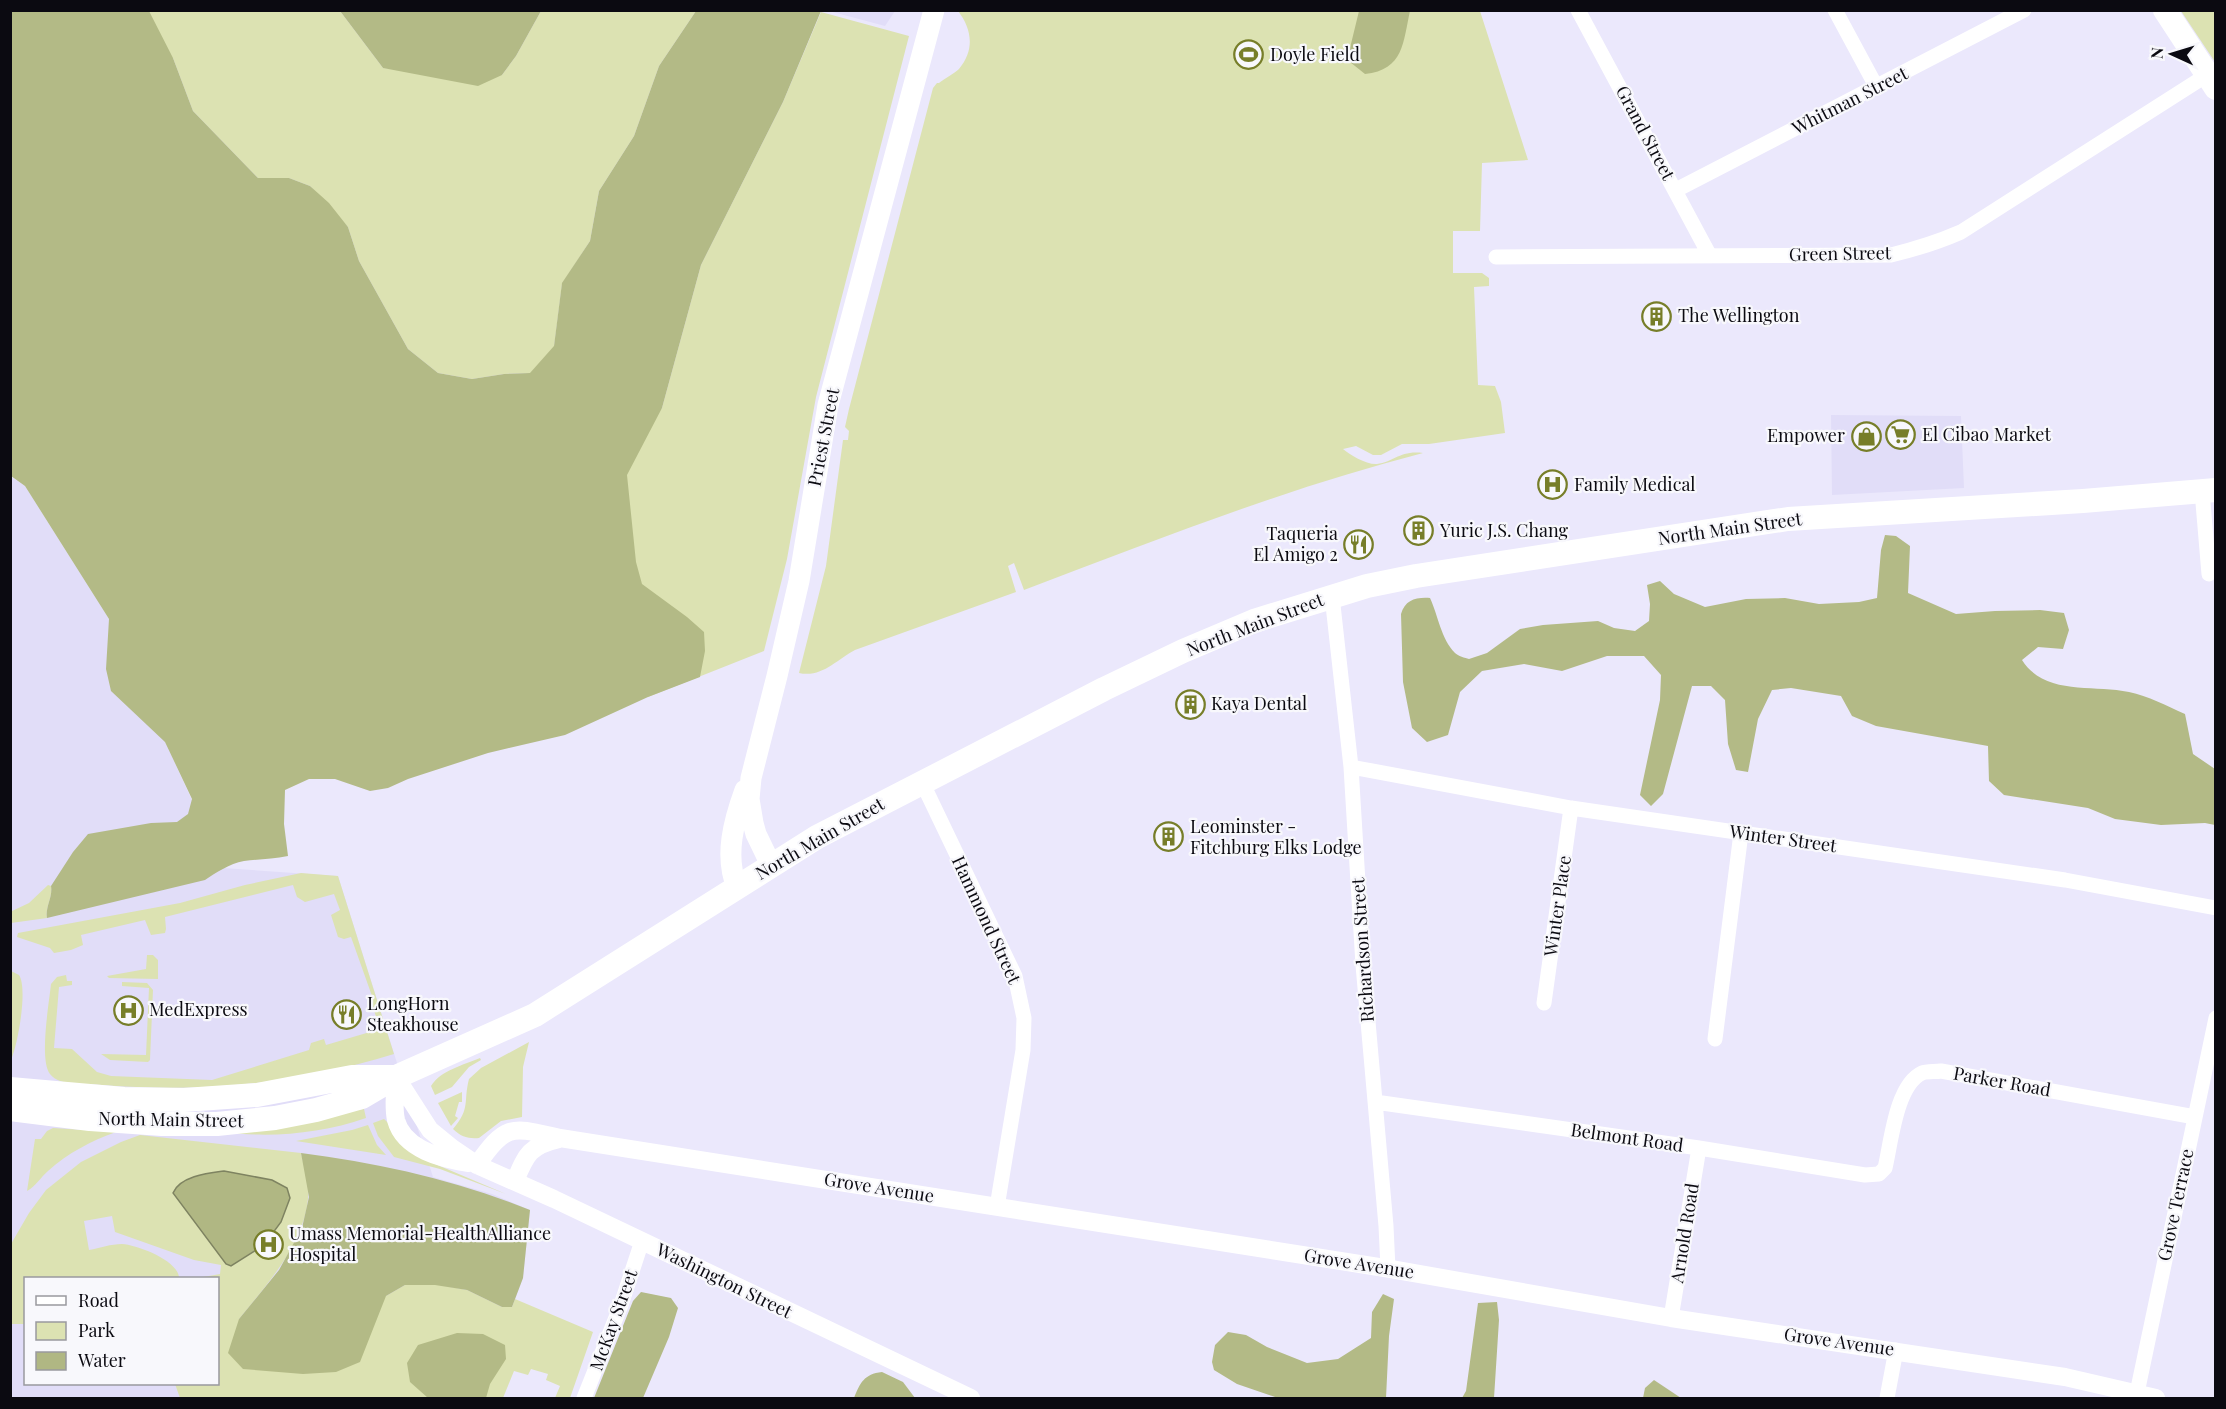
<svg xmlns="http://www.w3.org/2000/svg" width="2226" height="1409" font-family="'Playfair Display',serif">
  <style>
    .built { fill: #e1ddf8; fill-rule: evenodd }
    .green { fill: #dce2b2 }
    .forest { fill: #b3ba86 }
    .water { fill: #b0b783; stroke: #7e8361; stroke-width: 1.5 }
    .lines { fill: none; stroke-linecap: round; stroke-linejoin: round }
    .minor { stroke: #fff; stroke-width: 15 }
    .tertiary { stroke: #fff; stroke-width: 18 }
    .secondary { stroke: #fff; stroke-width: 21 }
    .primary { stroke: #fff; stroke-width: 24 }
    .labels { text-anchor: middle; stroke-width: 4.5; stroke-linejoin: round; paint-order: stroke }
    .poi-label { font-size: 18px; fill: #0b0a11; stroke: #f8f8fc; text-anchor: start }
    .street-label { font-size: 18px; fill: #0b0a11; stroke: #f8f8fc }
  </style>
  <rect width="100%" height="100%" fill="#ebe8fc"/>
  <!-- built -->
  <path class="built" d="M829,11L895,10V11L885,26Z
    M1831,415L1961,416L1964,488L1832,495Z
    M10,476L25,486L109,619L223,868L338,876L433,1177L492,1194L530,1210L523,1278L478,1398H11ZM26,1278H218V1384H26Z"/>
  <!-- green -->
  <path class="green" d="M11,11H340L383,68L502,75L516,56L541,11H696L659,66L634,136L599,191L590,241L562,284L554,347L531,373L504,374L472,379L438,373L408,349L359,261L348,227L310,186L289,178H258L193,111L173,58Z
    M958,11H1480L1528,160L1482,163L1480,231H1453V273H1482L1489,278V286L1474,287L1478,385L1495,386L1501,402L1505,433L1429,444H1402L1381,455H1373L1356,446L1343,449C1350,455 1367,465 1377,464C1394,462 1400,450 1423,453C1287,488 1156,540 1024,590L1014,563L1008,566L1016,592L855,650C836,660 822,678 799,673L826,566L843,440H848L849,431L845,427L849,409L933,88L937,83H939C945,78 954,74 959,69C975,50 972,29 958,11Z
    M2181,11H2215V62Z
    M821,12L909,36L816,397L787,559L764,651L648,697L556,535L662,408L701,265L783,102Z
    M301,873L338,876L394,1054C296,1084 205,1093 102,1085C87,1084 60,1087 50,1074C39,1060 49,1004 51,984L57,977L66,975L67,981H72V985L59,987L54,1048L72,1049L97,1072L111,1076L212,1080L309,1050L311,1043L324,1039L326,1045L380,1029L370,998L372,996L351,937L344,939L338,937L331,915L340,910L334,894L305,902L297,897L293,885L165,917L166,929L165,933L151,935L145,920L81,935L83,945L71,950L54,953L50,948L17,937L18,933L180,903L245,885Z
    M48,885L51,886C53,897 45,907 47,918L11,923L10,912L29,903Z
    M147,955H153L158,960V979L109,978L107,976L146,969Z
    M11,971L19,975C28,988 18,1044 11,1060Z
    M122,982L147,983L153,990L150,1060L148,1062L110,1060L101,1054L146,1055L149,988L122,986Z
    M529,1042L523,1067L522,1117L501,1121L479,1138C469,1139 461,1137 453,1129C471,1108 463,1102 469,1079L481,1068Z
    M480,1058L481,1060L469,1067L452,1087L435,1095L431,1086C441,1070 464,1065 480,1058Z
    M462,1092V1102H459L455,1116L458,1118L451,1126L438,1103Z
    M364,1109L366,1118C320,1134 270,1138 222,1132Z
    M384,1119L428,1161L506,1194L440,1169L394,1157L378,1136L373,1123Z
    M368,1125L377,1145L386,1155L296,1141L352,1130Z
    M53,1128L116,1132C91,1141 68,1153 48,1171C41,1177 35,1187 27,1191L35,1139H41L47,1131Z
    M140,1135L301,1153C304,1167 310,1185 308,1199C303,1246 267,1284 239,1319L386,1296L405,1285L435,1284L467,1290L502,1307H512L515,1299L593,1332L570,1398H555L560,1386L546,1380L548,1374L531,1369L528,1375L514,1371L503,1398H180L175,1384H218V1278H198L220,1274L221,1265L194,1260L115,1232L112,1216L84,1221L89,1250C100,1248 111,1244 122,1244C138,1245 179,1261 179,1278H26L25,1324H11V1244L29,1213L46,1190L81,1162L121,1142Z"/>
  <!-- forest -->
  <path class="forest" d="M11,10L149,11L173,58L193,111L258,178H289L310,186L329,203L348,227L359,261L408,349L438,373L472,379L504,374L530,373L554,346L562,283L590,241L599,191L634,136L659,66L696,11H821L783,102L701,265L662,408L627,475L636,562L642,584L687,617L704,632L705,651L700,677L648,697L565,735L488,753L408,779L388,788L370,791L335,779H309L285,790L284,824L288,856C273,859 259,859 244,861C229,864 217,872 205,880L47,918C45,907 53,897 51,886L73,852L88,834L151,823L177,822L188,814L192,799L165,742L111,691L106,669L109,619L25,486L11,476Z
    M340,11H541L516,56L502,75L478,86L383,68Z
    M1359,11H1410C1403,42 1404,70 1365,74L1350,62V48Z
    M1885,535L1896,536L1910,546L1908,593L1956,614L1995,611L2040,610L2064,613L2069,630L2063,649L2038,647L2022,660C2045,696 2092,684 2129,692C2148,696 2167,706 2185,714L2193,754L2215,769V825L2205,823L2161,825L2115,819L2088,808L2004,795L1989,781L1988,746L1876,726L1852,716L1841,696L1791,688L1772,690L1758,719L1748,772L1736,770L1728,744L1725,700L1711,686H1692L1663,794L1651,806L1640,795L1660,700L1661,675L1644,656H1607L1562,671L1524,664L1482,671L1460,692L1448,735L1427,742L1412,728L1403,682L1401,614C1405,600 1416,597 1430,598C1438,615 1441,639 1455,653C1458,656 1465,658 1469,659L1487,653L1520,629L1543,625L1598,621L1614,628L1635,631L1649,621L1650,604L1647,585L1660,581L1674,594L1705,607L1746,599L1785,598L1819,604L1859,602L1877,598L1881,550Z
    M301,1153C379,1163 456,1180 530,1210L523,1278L512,1307H502L467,1290L435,1285H405L386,1296L360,1362L336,1372L303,1374L243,1369L228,1353L239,1319L279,1270L302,1228L309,1197Z
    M641,1292L671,1298L678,1308L669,1337L643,1398H594L633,1301Z
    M1383,1294L1394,1299L1389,1336L1386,1398H1278L1237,1384L1214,1370L1212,1362L1215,1345L1228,1332L1246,1335L1267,1347L1307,1363L1338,1359L1371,1338L1372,1312Z
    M1497,1302L1499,1320L1494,1398H1462L1466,1391L1478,1303Z
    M457,1333L483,1334L505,1345L506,1359L490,1384L486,1398H428L410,1382L407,1363L418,1345Z
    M882,1372L903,1382L915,1398H854C860,1383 864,1374 882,1372Z
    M1654,1380L1681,1398H1643L1645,1388Z"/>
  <!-- water -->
  <path class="water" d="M224,1171L272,1180L287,1188L290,1198L281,1222L264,1245L231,1266L226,1264L173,1193C180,1176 209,1173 224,1171Z"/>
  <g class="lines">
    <!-- minor -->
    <path class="minor" d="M1578,10L1710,256
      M1835,10L1877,88
      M1676,190L2024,10
      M1496,257L1891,255C1916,249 1938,242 1961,232L2207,75
      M2202,491L2209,574
      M1332,596L1351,767L1363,965L1386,1226L1388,1268
      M1351,767L1571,808L2065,880L2216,908
      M922,782L1015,976L1024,1018L1023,1050L997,1207
      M1544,1003L1571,808
      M1715,1039L1741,833
      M1375,1102L1699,1148L1865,1175L1879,1174L1885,1168C1891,1143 1896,1085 1922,1073C1927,1071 1935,1072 1941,1071L2195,1117
      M1671,1318L1699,1148
      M2137,1393L2216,1018
      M584,1398L621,1305L642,1241
      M1887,1398L1896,1350"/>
    <!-- tertiary -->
    <path class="tertiary" d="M396,1077L430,1130L452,1148L477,1165L554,1199L971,1398
      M396,1077C395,1091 393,1106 396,1120C404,1150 443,1159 469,1163
      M477,1165C507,1122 512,1127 560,1138L1385,1268L1671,1318L2065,1377L2156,1398
      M515,1181C526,1155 529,1146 559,1139"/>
    <!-- secondary -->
    <path class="secondary" d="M771,865L756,834L753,823L749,799L751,778L777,676L799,581L828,405L934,10
      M737,887C724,856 734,820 745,790"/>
    <!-- primary -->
    <path class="primary" d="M2165,10L2216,88
      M10,1089L124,1099L184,1100L257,1095L352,1077H396
      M10,1109L90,1119L162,1124H217L275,1118L316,1110L362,1097L396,1077L535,1015L817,837L1104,689L1183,651L1254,621L1367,586L1416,576L1788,519L2083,501L2216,490"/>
  </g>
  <!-- icons -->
  <defs>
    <symbol id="stadium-ring" viewBox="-11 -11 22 22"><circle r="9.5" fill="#f8f8fc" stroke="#777e29" stroke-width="1.5"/><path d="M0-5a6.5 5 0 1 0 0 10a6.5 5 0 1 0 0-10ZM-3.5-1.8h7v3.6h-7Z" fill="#777e29"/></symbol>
    <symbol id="building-ring" viewBox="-11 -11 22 22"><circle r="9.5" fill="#f8f8fc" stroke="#777e29" stroke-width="1.5"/><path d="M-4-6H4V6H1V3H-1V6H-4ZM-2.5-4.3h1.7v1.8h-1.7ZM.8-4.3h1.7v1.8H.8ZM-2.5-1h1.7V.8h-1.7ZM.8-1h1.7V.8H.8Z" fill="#777e29"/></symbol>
    <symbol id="supermarket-ring" viewBox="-11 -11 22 22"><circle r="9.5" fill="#f8f8fc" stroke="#777e29" stroke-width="1.5"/><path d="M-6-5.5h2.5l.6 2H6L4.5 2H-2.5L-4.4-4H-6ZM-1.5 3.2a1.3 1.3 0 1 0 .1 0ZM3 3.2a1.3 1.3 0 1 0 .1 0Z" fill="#777e29"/></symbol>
    <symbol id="shop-ring" viewBox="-11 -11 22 22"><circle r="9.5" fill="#f8f8fc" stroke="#777e29" stroke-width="1.5"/><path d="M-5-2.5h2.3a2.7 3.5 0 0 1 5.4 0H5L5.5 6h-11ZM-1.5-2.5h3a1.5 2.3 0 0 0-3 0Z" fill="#777e29"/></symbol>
    <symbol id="hospital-ring" viewBox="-11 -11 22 22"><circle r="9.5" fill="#f8f8fc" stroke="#777e29" stroke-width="1.5"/><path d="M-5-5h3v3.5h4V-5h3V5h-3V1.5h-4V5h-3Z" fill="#777e29"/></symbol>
    <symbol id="restaurant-ring" viewBox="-11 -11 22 22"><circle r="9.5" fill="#f8f8fc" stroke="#777e29" stroke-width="1.5"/><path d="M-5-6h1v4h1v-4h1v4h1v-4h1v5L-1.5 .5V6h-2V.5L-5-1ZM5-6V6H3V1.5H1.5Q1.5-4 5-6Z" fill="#777e29"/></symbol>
  </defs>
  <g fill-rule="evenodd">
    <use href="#stadium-ring" x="1232" y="38" width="33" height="33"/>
    <use href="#building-ring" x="1640" y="300" width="33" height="33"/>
    <use href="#supermarket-ring" x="1884" y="418" width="33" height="33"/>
    <use href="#shop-ring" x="1850" y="420" width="33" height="33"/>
    <use href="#hospital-ring" x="1536" y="468" width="33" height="33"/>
    <use href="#building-ring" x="1402" y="514" width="33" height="33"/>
    <use href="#restaurant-ring" x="1342" y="528" width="33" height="33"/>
    <use href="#building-ring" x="1174" y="688" width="33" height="33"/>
    <use href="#building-ring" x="1152" y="820" width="33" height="33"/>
    <use href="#hospital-ring" x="112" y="994" width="33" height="33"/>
    <use href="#restaurant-ring" x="330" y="998" width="33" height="33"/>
    <use href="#hospital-ring" x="252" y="1228" width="33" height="33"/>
  </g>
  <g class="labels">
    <!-- poi labels -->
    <g class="poi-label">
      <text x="1270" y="61">Doyle Field</text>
      <text x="1678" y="322">The Wellington</text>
      <text x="1922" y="441">El Cibao Market</text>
      <text x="1845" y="442" text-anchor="end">Empower</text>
      <text x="1574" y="491">Family Medical</text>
      <text x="1440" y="537">Yuric J.S. Chang</text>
      <text x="1338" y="540" text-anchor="end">Taqueria<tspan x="1338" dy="21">El Amigo 2</tspan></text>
      <text x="1211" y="710">Kaya Dental</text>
      <text x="1190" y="833">Leominster -<tspan x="1190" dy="21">Fitchburg Elks Lodge</tspan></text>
      <text x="367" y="1010">LongHorn<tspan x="367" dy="21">Steakhouse</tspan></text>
      <text x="149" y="1016">MedExpress</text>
      <text x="289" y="1240">Umass Memorial-HealthAlliance<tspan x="289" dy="21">Hospital</tspan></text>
    </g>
    <!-- street labels -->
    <g class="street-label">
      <text transform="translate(1850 101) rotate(-27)" y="6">Whitman Street</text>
      <text transform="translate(1645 133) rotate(62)" y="6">Grand Street</text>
      <text transform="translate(1840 254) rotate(-1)" y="6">Green Street</text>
      <text transform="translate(824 437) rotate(-79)" y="6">Priest Street</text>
      <text transform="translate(1730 529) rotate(-8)" y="6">North Main Street</text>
      <text transform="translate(1255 625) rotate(-21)" y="6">North Main Street</text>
      <text transform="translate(820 839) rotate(-30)" y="6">North Main Street</text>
      <text transform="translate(1783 839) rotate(8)" y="6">Winter Street</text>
      <text transform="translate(1558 906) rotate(-82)" y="6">Winter Place</text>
      <text transform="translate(986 920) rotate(65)" y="6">Hammond Street</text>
      <text transform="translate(1363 950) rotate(-94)" y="6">Richardson Street</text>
      <text transform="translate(2002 1082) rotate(10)" y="6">Parker Road</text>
      <text transform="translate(171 1120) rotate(1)" y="6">North Main Street</text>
      <text transform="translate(1627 1138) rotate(8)" y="6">Belmont Road</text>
      <text transform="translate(879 1188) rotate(9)" y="6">Grove Avenue</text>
      <text transform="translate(2176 1205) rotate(-78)" y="6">Grove Terrace</text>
      <text transform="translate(1685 1233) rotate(-81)" y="6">Arnold Road</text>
      <text transform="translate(1359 1264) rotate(9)" y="6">Grove Avenue</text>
      <text transform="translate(724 1281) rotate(26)" y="6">Washington Street</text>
      <text transform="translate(614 1320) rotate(-70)" y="6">McKay Street</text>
      <text transform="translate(1839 1342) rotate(8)" y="6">Grove Avenue</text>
    </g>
  </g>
  <!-- border -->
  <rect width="2226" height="1409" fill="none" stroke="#0b0a11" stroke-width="24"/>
  <!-- legend -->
  <rect x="24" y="1277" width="195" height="108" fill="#f8f8fc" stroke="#99999e" stroke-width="1.5"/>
  <rect x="36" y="1296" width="30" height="9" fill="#ffffff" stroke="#99999e" stroke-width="1.5"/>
  <text x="78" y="1307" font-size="18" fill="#0b0a11">Road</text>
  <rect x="36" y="1322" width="30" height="18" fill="#dce2b2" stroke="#99999e" stroke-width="1.5"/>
  <text x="78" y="1337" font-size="18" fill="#0b0a11">Park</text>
  <rect x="36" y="1352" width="30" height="18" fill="#b0b783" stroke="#99999e" stroke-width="1.5"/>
  <text x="78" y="1367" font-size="18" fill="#0b0a11">Water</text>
  <!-- north arrow -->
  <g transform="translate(2172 54) rotate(274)" stroke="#f8f8fc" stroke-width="4.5" paint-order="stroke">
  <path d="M0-4.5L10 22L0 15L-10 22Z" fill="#0b0a11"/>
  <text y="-9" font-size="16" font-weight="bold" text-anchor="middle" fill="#0b0a11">N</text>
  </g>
</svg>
